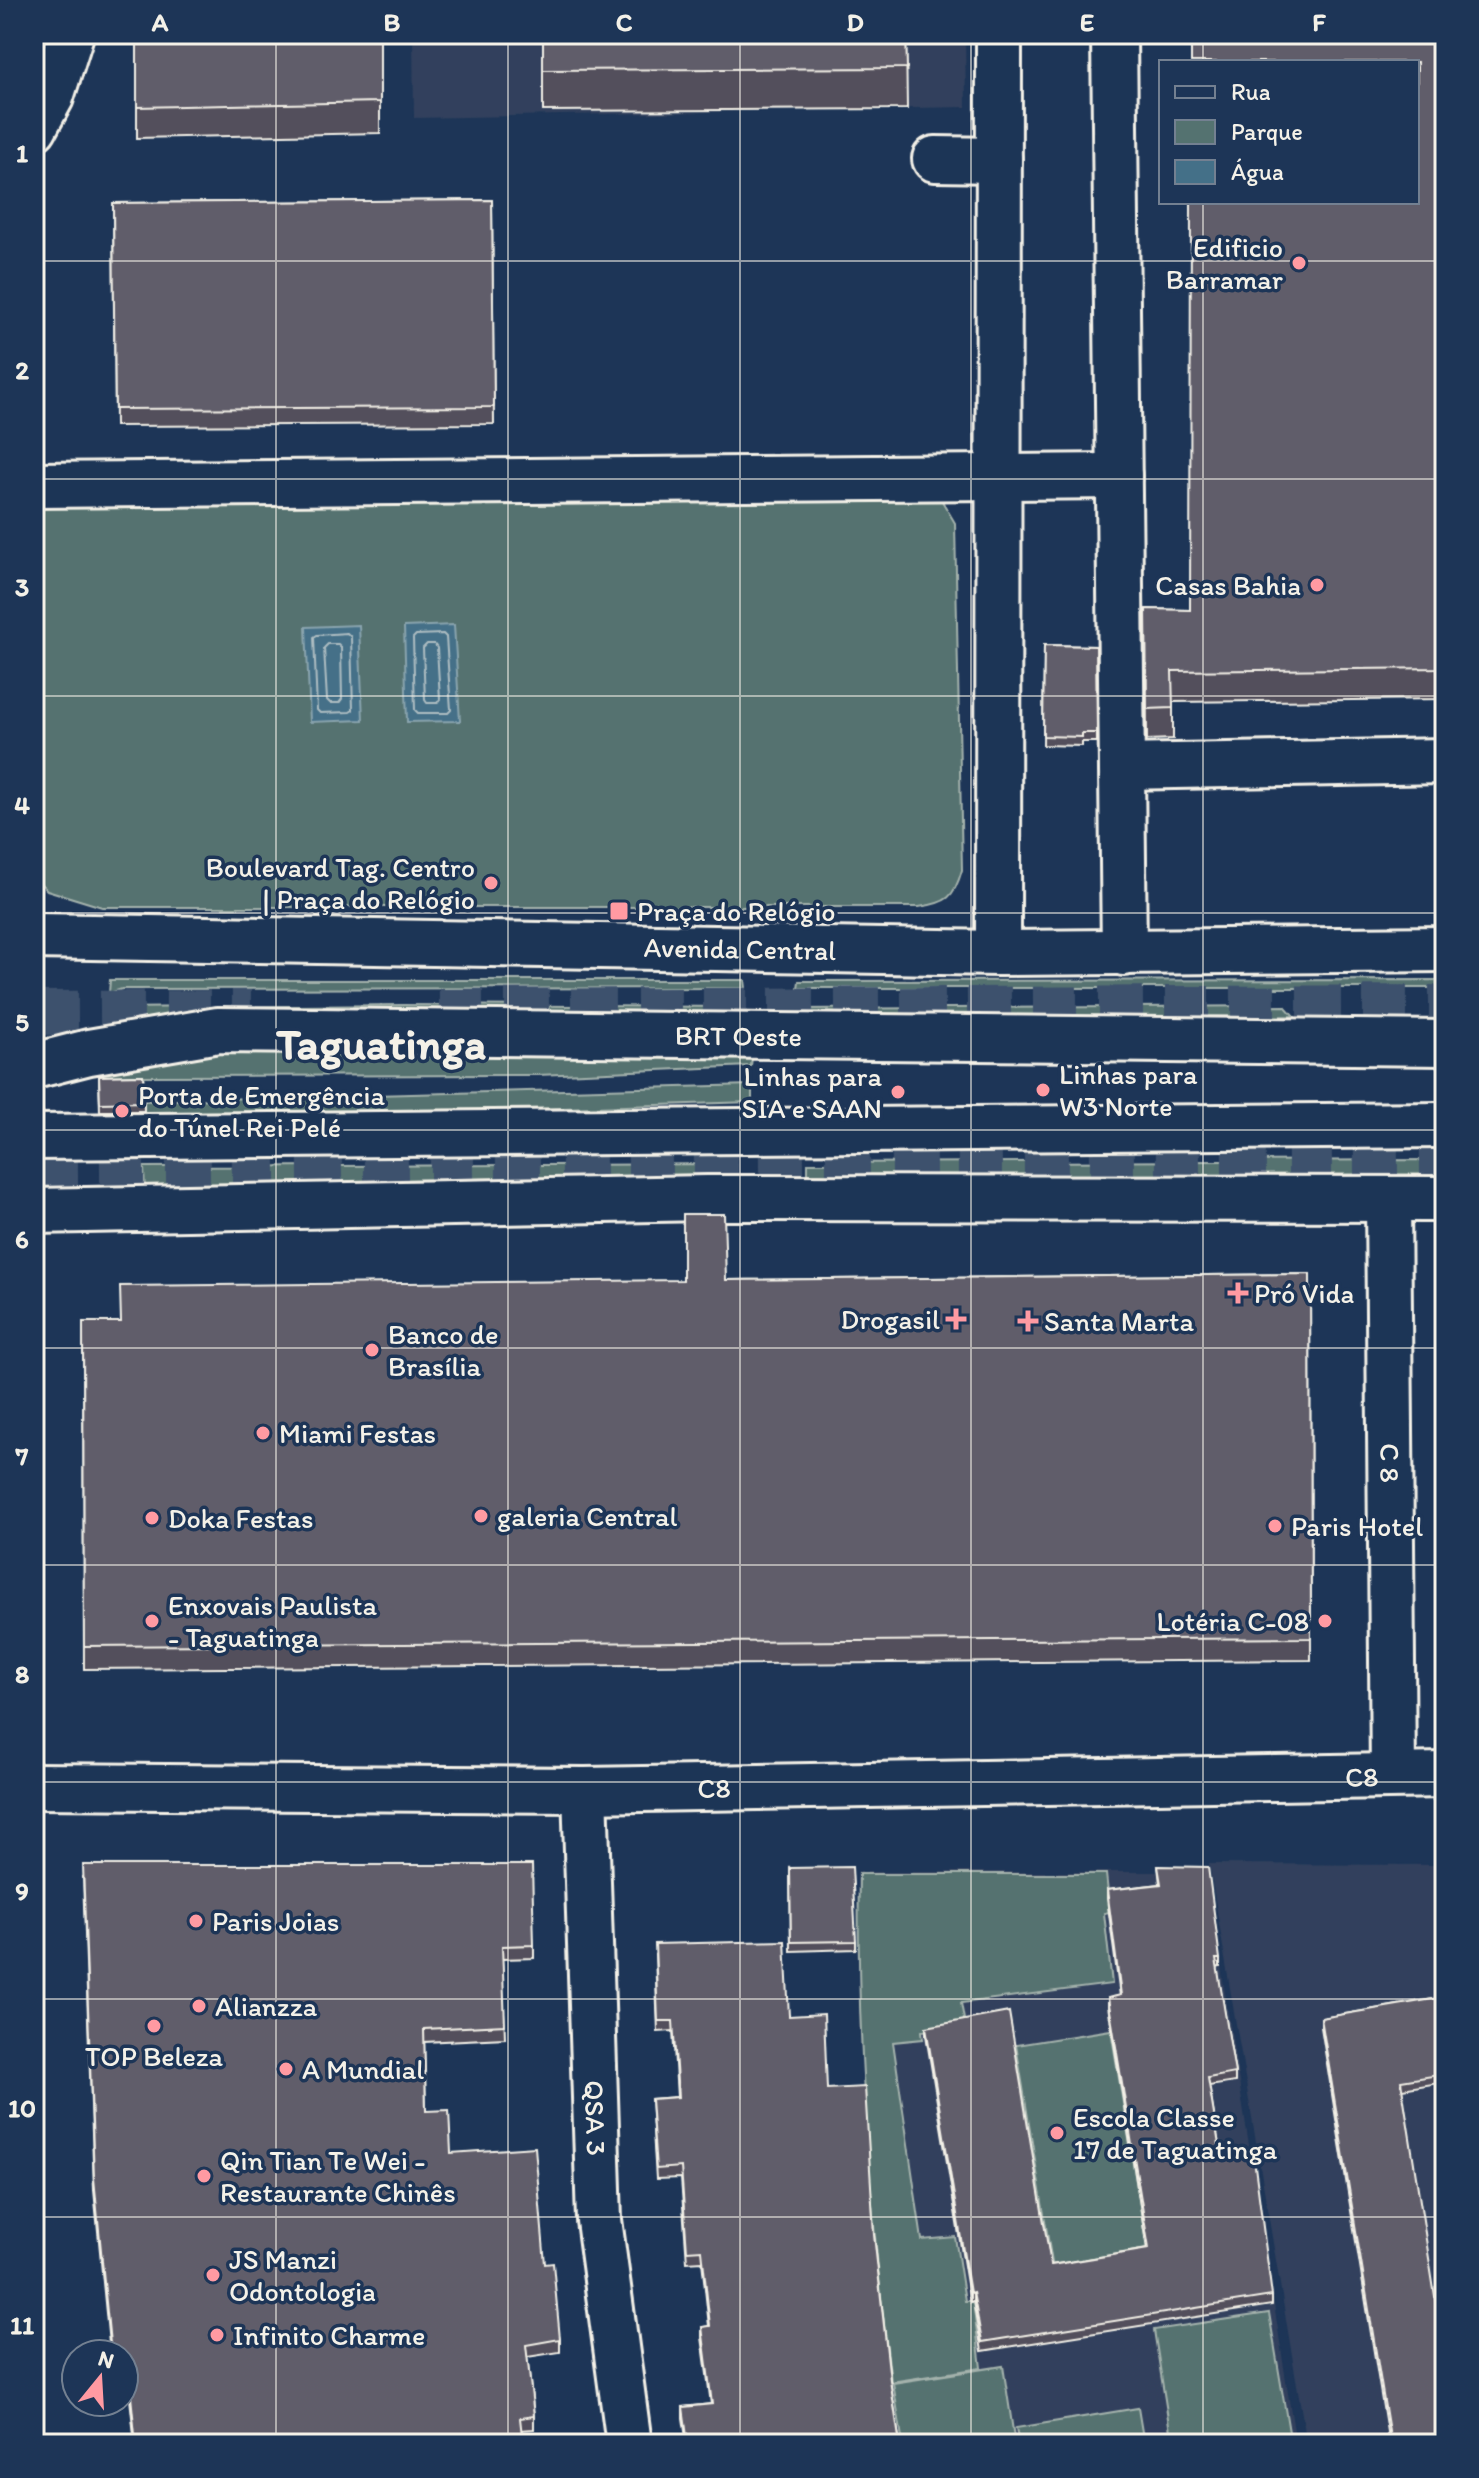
<svg xmlns="http://www.w3.org/2000/svg" width="1479" height="2478" font-family="Itim,sans-serif">
  <style>
    .built { fill: #31415d }
    .green { fill: #547270; stroke: #a4b2ac; stroke-width: 2 }
    .water { fill: #447088; stroke: #8aa4ae; stroke-width: 2 }
    .lines { fill: none; stroke-linecap: round; stroke-linejoin: round }
    .shore { stroke: #aebdc2; stroke-width: 2 }
    .major-tunnel { stroke: #3d516d; stroke-width: 44; stroke-dasharray: 44 22; stroke-linecap: butt }
    .minor-casing { stroke: #f4f1e8; stroke-width: 50 }
    .major-casing { stroke: #f4f1e8; stroke-width: 50 }
    .minor { stroke: #1d3557; stroke-width: 44 }
    .major { stroke: #1d3557; stroke-width: 44 }
    .wall { fill: #53505c; stroke: #f4f1e8; stroke-width: 2 }
    .shaded-wall { fill: #43414b; stroke: #f4f1e8; stroke-width: 2 }
    .building { fill: #605d6b; stroke: #f4f1e8; stroke-width: 2 }
    .grid { fill: none; stroke: #f4f1e8; stroke-width: 2; stroke-opacity: 0.55 }
    .poi-dot { fill: #ff9aa2; stroke: #1d3557; stroke-width: 3 }
    .labels { text-anchor: middle; stroke-width: 7; stroke-linejoin: round; paint-order: stroke }
    .poi-label { font-size: 28px; fill: #f4f1e8; stroke: #1d3557; text-anchor: start }
    .street-label { font-size: 28px; fill: #f4f1e8; stroke: #1d3557 }
    .town-label { font-size: 44px; font-weight: bold; fill: #f4f1e8; stroke: #1d3557 }
    .neatline { fill: none; stroke: #f4f1e8; stroke-width: 3 }
    .grid-label { font-size: 26px; text-anchor: middle; font-weight: bold; fill: #f4f1e8 }
  </style>
  <rect width="100%" height="100%" fill="#1d3557"/>
  <filter id="ink" filterUnits="userSpaceOnUse"><feTurbulence type="fractalNoise" baseFrequency=".0125" numOctaves="2"/><feDisplacementMap in="SourceGraphic" scale="16" xChannelSelector="R" yChannelSelector="G"/><feConvolveMatrix kernelMatrix="1 2 1 2 8 2 1 2 1" color-interpolation-filters="sRGB"/></filter>
  <g filter="url(#ink)">
    <!-- built -->
    <path class="built" d="M413,34H965L966,107L414,118Z
      M1209,1864L1445,1865V2444H1307Z
      M857,1872H1206L1296,2444H898L874,2243L859,2023Z"/>
    <!-- green -->
    <path class="green" d="M927,494L942,501L955,523L962,870C954,898 947,903 919,907H102L47,890L34,877V498Z
      M110,980H745L746,988L122,989L109,993Z
      M1441,980V988H798L799,981Z
      M402,1005L740,1007L741,1016L110,1031V1008Z
      M1285,1006L1294,1016L796,1018L795,1009Z
      M222,1053L752,1057L751,1066L537,1075L143,1076L144,1083L99,1085V1072Z
      M752,1085V1102L144,1121V1101Z
      M1440,1160L1441,1174L808,1177V1163Z
      M737,1164V1175L395,1180L145,1193L144,1167Z
      M859,1874H1106L1110,1912L1104,1913L1112,1984L961,2003L965,2025L922,2031L923,2039L893,2042L922,2240L955,2237L965,2301H973L981,2368L891,2382C870,2214 856,2044 859,1874Z
      M1111,2030L1148,2254L1053,2269L1016,2045Z
      M1269,2313L1291,2444H1172L1154,2330Z
      M1003,2366L1015,2444H903L893,2383Z
      M1138,2408L1144,2444H1019L1016,2428Z"/>
    <!-- water -->
    <path class="water" d="M359,625L363,720L310,722L306,627Z
      M454,625L460,721L407,722L404,627Z"/>
    <g class="lines">
      <!-- shore -->
      <path class="shore" d="M347,633L351,637L353,710L350,712L320,713L317,710L314,637L317,635Z
        M443,634L446,637L451,710L448,713H418L415,710L413,638L416,635Z
        M328,644H338L341,647L342,699L339,703H330L327,700L324,648Z
        M427,644H434L437,648L440,699L437,703H427L425,700L423,648Z"/>
      <!-- major-tunnel -->
      <path class="major-tunnel" d="M439,1011L1445,1007
        M34,1013L251,1012
        M34,1177L1445,1167"/>
      <defs>
        <g id="minor">
          <path d="M1114,34L1124,953"/>
          <path d="M34,128L51,97L71,34"/>
          <path d="M935,159L999,160"/>
          <path d="M34,485L1119,476"/>
          <path d="M1122,767L1445,761"/>
          <path d="M998,953L999,34"/>
          <path id="s1" d="M34,1066L89,1052L218,1030L1445,1043"/>
          <path d="M34,1137L1445,1125"/>
          <path id="s2" d="M1388,1199L1393,1775"/>
          <path id="s3" d="M585,1790L599,2220L629,2444"/>
        </g>
        <g id="major">
          <path id="s4" d="M34,936L998,953L1445,949"/>
          <path d="M34,1211L707,1198L1445,1199"/>
          <path id="s5" d="M34,1786L585,1790L1445,1775"/>
        </g>
      </defs>
      <!-- minor casing -->
      <use href="#minor" class="minor-casing"/>
      <!-- major casing -->
      <use href="#major" class="major-casing"/>
      <!-- minor -->
      <use href="#minor" class="minor"/>
      <!-- major -->
      <use href="#major" class="major"/>
    </g>
    <!-- wall -->
    <path class="wall" d="M137,34H380V133L137,138Z
      M543,34H906L907,109L543,111Z
      M1445,34V699L1173,702V739L1147,740L1146,609L1190,610Z
      M492,200L494,424L115,426L113,203Z
      M1044,645L1096,646L1097,742H1082V746L1043,745Z
      M143,1075L144,1111H100L99,1076Z
      M1310,1274L1311,1660L84,1669L83,1322H120L726,1280Z
      M1158,1866L1220,1959V1967L1217,1968L1235,2073V2082L1209,2086L1221,2157L1272,2296V2305L982,2351L973,2301L970,2302L926,2035V2027L1051,2265L1147,2249L1108,2006V1998L1120,1996L1107,1899V1890L1160,1884Z
      M790,1868L856,1941V1949L791,1951Z
      M83,1877L534,1945V1958L502,1959L505,2038L424,2042L426,2111L451,2153L545,2264L560,2339V2352L527,2357L534,2416V2429L521,2430L523,2444H135L130,2399H124V2354H110L94,2190Z
      M655,1955L789,2016L827,2089L874,2235L890,2380L900,2444H687L683,2418V2407L711,2404L702,2337V2327L709,2326L702,2261L687,2262L681,2178L656,2179L651,2099L677,2097L673,2031L658,2032Z
      M1445,1997V2082L1402,2089L1445,2444H1389L1321,2027V2018Z"/>
    <!-- shaded-wall -->
    <path class="shaded-wall" d="M973,2292V2301L970,2302V2293Z"/>
    <!-- building -->
    <path class="building" d="M137,34H380V102L137,107Z
      M543,34H906L907,68L543,70Z
      M1191,34H1445V668L1172,671L1173,708L1147,709L1146,609L1190,610L1191,202H1417V62H1191Z
      M492,200L494,407L115,409L113,203Z
      M1044,645L1096,646L1097,733H1082V737L1043,736Z
      M143,1075L144,1102L100,1103L99,1076Z
      M683,1214H724L726,1280L1310,1274L1311,1638L84,1646L83,1322H121L120,1286L683,1280Z
      M83,1865H532L534,1945L502,1946L505,2025L424,2029L426,2111L449,2110L451,2153L535,2147L545,2264L553,2263L560,2339L526,2345L534,2416L520,2418L523,2444H136L130,2387H124V2354H111L94,2178Z
      M1158,1866L1208,1867L1220,1959H1216L1235,2073L1208,2078L1221,2157L1253,2151L1272,2296L982,2342L973,2292L970,2293L926,2027L1009,2012L1051,2265L1149,2249L1108,1998L1121,1995L1107,1890L1161,1884Z
      M852,1867L856,1941L791,1942L790,1868Z
      M785,1941L789,2016L824,2014L827,2089L865,2087L874,2235L890,2380L900,2444H688L683,2407L712,2404L702,2327L710,2326L702,2250L687,2251L681,2167L656,2169L651,2099L678,2097L673,2021H658L655,1944Z
      M1445,1997V2074L1401,2081L1437,2309L1445,2308V2444H1391L1321,2018Z"/>
  </g>
  <!-- grid -->
  <path class="grid" d="M276,34V2444M508,34V2444M740,34V2444M971,34V2444M1203,34V62M1203,202V2444M34,261H1445M34,479H1445M34,696H1445M34,913H1445M34,1130H1445M34,1348H1445M34,1565H1445M34,1782H1445M34,1999H1445M34,2217H1445"/>
  <!-- markers -->
  <g class="poi-dot">
    <circle cx="1299" cy="263" r="8"/>
    <circle cx="1317" cy="585" r="8"/>
    <circle cx="491" cy="883" r="8"/>
    <rect x="609" y="901" width="20" height="20" rx="4"/>
    <circle cx="1043" cy="1090" r="8"/>
    <circle cx="898" cy="1092" r="8"/>
    <circle cx="122" cy="1111" r="8"/>
    <path d="M1234 1281h8v8h8v8h-8v8h-8v-8h-8v-8h8z"/>
    <path d="M952 1307h8v8h8v8h-8v8h-8v-8h-8v-8h8z"/>
    <path d="M1024 1309h8v8h8v8h-8v8h-8v-8h-8v-8h8z"/>
    <circle cx="372" cy="1350" r="8"/>
    <circle cx="263" cy="1433" r="8"/>
    <circle cx="481" cy="1516" r="8"/>
    <circle cx="152" cy="1518" r="8"/>
    <circle cx="1275" cy="1526" r="8"/>
    <circle cx="152" cy="1621" r="8"/>
    <circle cx="1325" cy="1621" r="8"/>
    <circle cx="196" cy="1921" r="8"/>
    <circle cx="199" cy="2006" r="8"/>
    <circle cx="154" cy="2026" r="8"/>
    <circle cx="286" cy="2069" r="8"/>
    <circle cx="1057" cy="2133" r="8"/>
    <circle cx="204" cy="2176" r="8"/>
    <circle cx="213" cy="2275" r="8"/>
    <circle cx="217" cy="2335" r="8"/>
  </g>
  <g class="labels">
    <!-- poi labels -->
    <g class="poi-label">
      <text x="1283" y="257" text-anchor="end">Edificio<tspan x="1283" dy="32">Barramar</tspan></text>
      <text x="1301" y="595" text-anchor="end">Casas Bahia</text>
      <text x="475" y="877" text-anchor="end">Boulevard Tag. Centro<tspan x="475" dy="32">| Praça do Relógio</tspan></text>
      <text x="637" y="921">Praça do Relógio</text>
      <text x="1059" y="1084">Linhas para<tspan x="1059" dy="32">W3 Norte</tspan></text>
      <text x="882" y="1086" text-anchor="end">Linhas para<tspan x="882" dy="32">SIA e SAAN</tspan></text>
      <text x="138" y="1105">Porta de Emergência<tspan x="138" dy="32">do Túnel Rei Pelé</tspan></text>
      <text x="1254" y="1303">Pró Vida</text>
      <text x="940" y="1329" text-anchor="end">Drogasil</text>
      <text x="1044" y="1331">Santa Marta</text>
      <text x="388" y="1344">Banco de<tspan x="388" dy="32">Brasília</tspan></text>
      <text x="279" y="1443">Miami Festas</text>
      <text x="497" y="1526">galeria Central</text>
      <text x="168" y="1528">Doka Festas</text>
      <text x="1291" y="1536">Paris Hotel</text>
      <text x="168" y="1615">Enxovais Paulista<tspan x="168" dy="32">- Taguatinga</tspan></text>
      <text x="1309" y="1631" text-anchor="end">Lotéria C-08</text>
      <text x="212" y="1931">Paris Joias</text>
      <text x="215" y="2016">Alianzza</text>
      <text x="154" y="2066" text-anchor="middle">TOP Beleza</text>
      <text x="302" y="2079">A Mundial</text>
      <text x="1073" y="2127">Escola Classe<tspan x="1073" dy="32">17 de Taguatinga</tspan></text>
      <text x="220" y="2170">Qin Tian Te Wei -<tspan x="220" dy="32">Restaurante Chinês</tspan></text>
      <text x="229" y="2269">JS Manzi<tspan x="229" dy="32">Odontologia</tspan></text>
      <text x="233" y="2345">Infinito Charme</text>
    </g>
    <!-- street labels -->
    <g class="street-label">
      <text dy="10" stroke="none"><textPath href="#s4" startOffset="706">Avenida Central</textPath></text>
      <text dy="10" stroke="none"><textPath href="#s1" startOffset="708">BRT Oeste</textPath></text>
      <text dy="10" stroke="none"><textPath href="#s2" startOffset="264">C 8</textPath></text>
      <text dy="10" stroke="none"><textPath href="#s5" startOffset="1328">C8</textPath></text>
      <text dy="10" stroke="none"><textPath href="#s5" startOffset="680">C8</textPath></text>
      <text dy="10" stroke="none"><textPath href="#s3" startOffset="328">QSA 3</textPath></text>
    </g>
    <!-- town labels -->
    <g class="town-label">
      <text x="381" y="1059">Taguatinga</text>
    </g>
  </g>
  <!-- margin -->
  <rect width="1479" height="2478" fill="none" stroke="#1d3557" stroke-width="88"/>
  <!-- legend -->
  <rect x="1159" y="60" width="260" height="144" fill="#1d3557" stroke="#738091" stroke-width="2"/>
  <rect x="1175" y="86" width="40" height="12" fill="#1d3557" stroke="#738091" stroke-width="2"/>
  <text x="1231" y="100" font-size="24" fill="#f4f1e8">Rua</text>
  <rect x="1175" y="120" width="40" height="24" fill="#547270" stroke="#738091" stroke-width="2"/>
  <text x="1231" y="140" font-size="24" fill="#f4f1e8">Parque</text>
  <rect x="1175" y="160" width="40" height="24" fill="#447088" stroke="#738091" stroke-width="2"/>
  <text x="1231" y="180" font-size="24" fill="#f4f1e8">Água</text>
  <!-- north arrow -->
  <g transform="translate(100 2378) rotate(18)"><circle r="38" fill="#1d3557" stroke="#738091" stroke-width="2"/>
  <path d="M0-6L14 30L0 20L-14 30Z" fill="#ff9aa2"/>
  <text y="-12" font-size="22" font-weight="bold" text-anchor="middle" fill="#f4f1e8">N</text>
  </g>
  <rect x="44" y="44" width="1391" height="2390" class="neatline"/>
  <g class="grid-label">
    <text x="160" y="31">A</text>
    <text x="392" y="31">B</text>
    <text x="624" y="31">C</text>
    <text x="855" y="31">D</text>
    <text x="1087" y="31">E</text>
    <text x="1319" y="31">F</text>
    <text x="22" y="162">1</text>
    <text x="22" y="379">2</text>
    <text x="22" y="596">3</text>
    <text x="22" y="814">4</text>
    <text x="22" y="1031">5</text>
    <text x="22" y="1248">6</text>
    <text x="22" y="1465">7</text>
    <text x="22" y="1683">8</text>
    <text x="22" y="1900">9</text>
    <text x="22" y="2117">10</text>
    <text x="22" y="2334">11</text>
  </g>
</svg>
